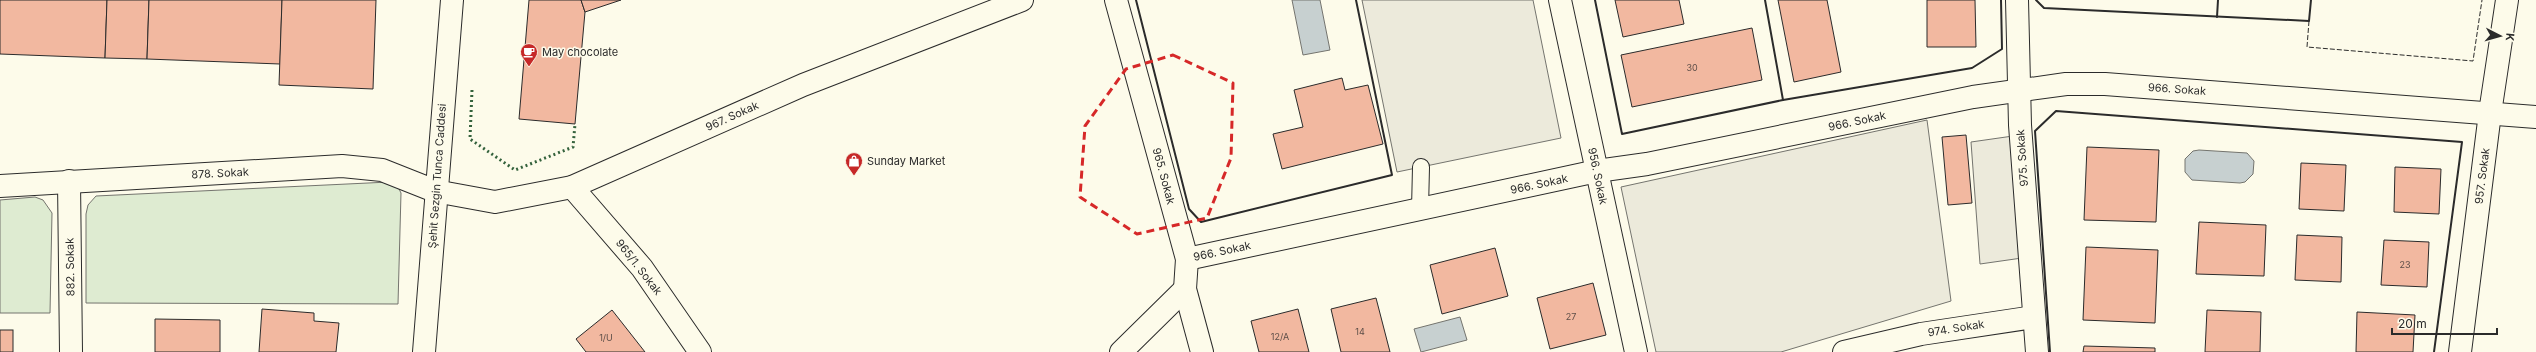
<svg xmlns="http://www.w3.org/2000/svg" width="2536" height="352" font-family="Inter,sans-serif">
  <rect width="100%" height="100%" fill="#fdfbea"/>
  <!-- green -->
  <g fill="#deebd1" stroke="#74746e">
    <polygon points="389,182 398,187 401,193 398,304 86,303 86,214 88,205 96,196"/>
    <polygon points="35,197 43,200 52,213 50,313 0,313 0,200"/>
  </g>
  <!-- parking -->
  <g fill="#eceadb" stroke="#74746e">
    <polygon points="1362,0 1533,0 1561,138 1397,172"/>
    <polygon points="1927,120 1951,301 1781,352 1656,352 1621,187"/>
    <polygon points="2020,135 2029,257 1980,264 1971,142"/>
  </g>
  <!-- water -->
  <g fill="#c7d0d0" stroke="#74746e">
    <polygon points="1292,0 1320,0 1330,50 1303,55"/>
    <polygon points="2199,150 2247,153 2254,161 2253,174 2245,182 2240,183 2192,180 2185,172 2185,159 2193,151"/>
    <polygon points="1460,317 1467,340 1421,352 1414,329"/>
  </g>
  <!-- building -->
  <g fill="#f2b8a0" stroke="#2b2b2b">
    <polygon points="0,0 107,0 105,58 0,54"/>
    <polygon points="107,0 149,0 147,59 105,58"/>
    <polygon points="149,0 282,0 280,64 147,59"/>
    <polygon points="282,0 376,0 373,89 279,85"/>
    <polygon points="529,0 581,0 585,12 575,124 519,119"/>
    <polygon points="581,0 621,0 585,12"/>
    <polygon points="1615,0 1679,0 1684,24 1623,37"/>
    <polygon points="1778,0 1827,0 1841,72 1794,82"/>
    <polygon points="1927,0 1975,0 1976,47 1927,47"/>
    <polygon points="1752,28 1762,80 1632,107 1621,55"/>
    <polygon points="1342,78 1345,90 1368,85 1383,144 1282,169 1273,134 1303,127 1294,90"/>
    <polygon points="1966,135 1972,203 1948,205 1942,137"/>
    <polygon points="2087,147 2159,150 2156,222 2084,220"/>
    <polygon points="2301,163 2346,165 2344,211 2299,209"/>
    <polygon points="2395,167 2441,169 2439,214 2394,212"/>
    <polygon points="2199,222 2266,225 2264,276 2196,274"/>
    <polygon points="2297,235 2342,237 2341,282 2295,280"/>
    <polygon points="2384,240 2429,242 2427,287 2381,285"/>
    <polygon points="2086,247 2158,250 2155,323 2083,320"/>
    <polygon points="1495,248 1508,296 1442,314 1430,265"/>
    <polygon points="1593,283 1606,335 1550,349 1537,298"/>
    <polygon points="1376,298 1390,352 1341,352 1331,309"/>
    <polygon points="262,309 314,313 314,321 339,323 336,352 259,352"/>
    <polygon points="1298,309 1309,352 1259,352 1251,321"/>
    <polygon points="612,310 645,352 586,352 576,339"/>
    <polygon points="2207,310 2261,312 2260,352 2205,352"/>
    <polygon points="2357,312 2415,315 2413,352 2356,352"/>
    <polygon points="155,319 220,320 220,352 155,352"/>
    <rect x="0" y="330" width="13" height="22"/>
    <polygon points="2084,346 2155,348 2155,352 2083,352"/>
  </g>
  <g fill="none" stroke-linecap="round" stroke-linejoin="round">
    <!-- lane casing -->
    <g stroke="#2b2b2b" stroke-width="18">
      <polyline id="lane" points="1420,209 1421,167"/>
    </g>
    <!-- street casing -->
    <g stroke="#2b2b2b" stroke-width="24">
      <g id="street">
        <polyline points="1116,0 1187,259 1185,289 1202,352"/>
        <polyline points="1560,0 1636,352"/>
        <polyline points="2017,0 2020,125 2037,352"/>
        <polyline points="69,181 71,352"/>
        <polyline points="0,186 342,166 382,170 435,191 495,202 572,187 803,85 1022,0"/>
        <polyline points="572,187 642,268 700,352"/>
        <polyline points="1187,259 1597,171 1647,164 1973,97 2066,84 2105,84 2536,117"/>
        <polyline points="1121,352 1185,289"/>
        <polyline points="1844,352 1921,334 2034,317"/>
        <polyline points="2460,352 2490,113 2507,0"/>
      </g>
    </g>
    <!-- secondary casing -->
    <g stroke="#2b2b2b" stroke-width="24">
      <polyline id="secondary" points="424,352 452,0"/>
    </g>
    <!-- lane -->
    <use href="#lane" stroke="#fdfbea" stroke-width="16"/>
    <!-- street -->
    <use href="#street" stroke="#fdfbea" stroke-width="22"/>
    <!-- secondary -->
    <use href="#secondary" stroke="#fdfbea" stroke-width="22"/>
    <!-- hedge -->
    <polyline stroke="#34623c" stroke-width="3" stroke-dasharray="2 3" stroke-linecap="butt" points="472,90 470,139 515,170 573,147 575,124"/>
    <!-- fence -->
    <polyline stroke="#2b2b2b" stroke-width="1" stroke-dasharray="5 2" stroke-linecap="butt" points="2309,21 2307,47 2473,61 2482,0"/>
    <!-- wall -->
    <g stroke="#2b2b2b" stroke-width="2">
      <polyline points="1136,0 1189,209 1201,222 1392,175 1356,0"/>
      <polyline points="1595,0 1622,134 1783,100 1972,68 2002,49 2001,0"/>
      <polyline points="1765,0 1783,100"/>
      <polyline points="2036,0 2044,8 2309,21 2311,0"/>
      <polyline points="2217,17 2218,0"/>
      <polyline points="2050,352 2035,131 2056,111 2462,142 2434,352"/>
    </g>
  </g>
  <!-- marked area -->
  <path fill="none" stroke="#d62828" stroke-width="3" stroke-dasharray="8 5" stroke-linejoin="round" d="M1173,55L1233,83L1231,158L1207,218L1137,234L1080,197L1085,126L1126,69Z"/>
  <!-- icons -->
  <defs>
    <g id="cafe-pin" transform="scale(0.9)"><path d="M0 17L-7.5 6A9.5 9.5 0 1 1 7.5 6Z" fill="#c62828" stroke="#fdfbea"/><path d="M-5.5-4.5H6V0H3Q3 3.5 0 3.5H-2.5Q-5.5 3.5-5.5 0ZM3-3.2v2h1.7v-2ZM-6 4.5H4V6H-6Z" fill="#fff"/></g>
    <g id="shop-pin" transform="scale(0.9)"><path d="M0 17L-7.5 6A9.5 9.5 0 1 1 7.5 6Z" fill="#c62828" stroke="#fdfbea"/><path d="M-5-2.5h2.3a2.7 3.5 0 0 1 5.4 0H5L5.5 6h-11ZM-1.5-2.5h3a1.5 2.3 0 0 0-3 0Z" fill="#fff"/></g>
  </defs>
  <g fill-rule="evenodd">
    <use href="#cafe-pin" x="529" y="52"/>
    <use href="#shop-pin" x="854" y="161"/>
  </g>
  <g text-anchor="middle" dominant-baseline="central" stroke-width="3" stroke-linejoin="round" paint-order="stroke">
    <!-- number labels -->
    <g font-size="9" fill="#5d4e48">
      <text x="1692" y="67">30</text>
      <text x="2405" y="264">23</text>
      <text x="1571" y="316">27</text>
      <text x="1360" y="331">14</text>
      <text x="1280" y="336">12/A</text>
      <text x="606" y="337">1/U</text>
    </g>
    <!-- poi labels -->
    <g font-size="11" fill="#2b2b2b" stroke="#fdfbea" text-anchor="start">
      <text x="542" y="52">May chocolate</text>
      <text x="867" y="161">Sunday Market</text>
    </g>
    <!-- street labels -->
    <g font-size="11" fill="#2b2b2b" stroke="#fdfbea">
      <text transform="translate(2177 89) rotate(4)">966. Sokak</text>
      <text transform="translate(732 116) rotate(-24)">967. Sokak</text>
      <text transform="translate(1857 121) rotate(-12)">966. Sokak</text>
      <text transform="translate(2022 158) rotate(-94)">975. Sokak</text>
      <text transform="translate(220 173) rotate(-3)">878. Sokak</text>
      <text transform="translate(437 176) rotate(-86)">Şehit Sezgin Tunca Caddesi</text>
      <text transform="translate(1164 176) rotate(75)">965. Sokak</text>
      <text transform="translate(1598 176) rotate(78)">956. Sokak</text>
      <text transform="translate(2482 176) rotate(-83)">957. Sokak</text>
      <text transform="translate(1539 184) rotate(-12)">966. Sokak</text>
      <text transform="translate(1222 251) rotate(-12)">966. Sokak</text>
      <text transform="translate(70 267) rotate(-91)">882. Sokak</text>
      <text transform="translate(639 267) rotate(52)">965/1. Sokak</text>
      <text transform="translate(1956 328) rotate(-9)">974. Sokak</text>
    </g>
  </g>
  <!-- north arrow -->
  <g transform="translate(2500 36) rotate(96)" stroke="#fdfbea" stroke-width="3" paint-order="stroke">
  <path d="M0-3L7 15L0 10L-7 15Z" fill="#2b2b2b"/>
  <text y="-6" font-size="11" font-weight="bold" text-anchor="middle" fill="#2b2b2b">K</text>
  </g>
  <!-- scale -->
  <path d="M2392 328v6h105v-6" fill="none" stroke="#2b2b2b" stroke-width="2"/>
  <text x="2398" y="328" font-size="12" fill="#2b2b2b" stroke="#fdfbea" stroke-width="3" paint-order="stroke">20 m</text>
</svg>
